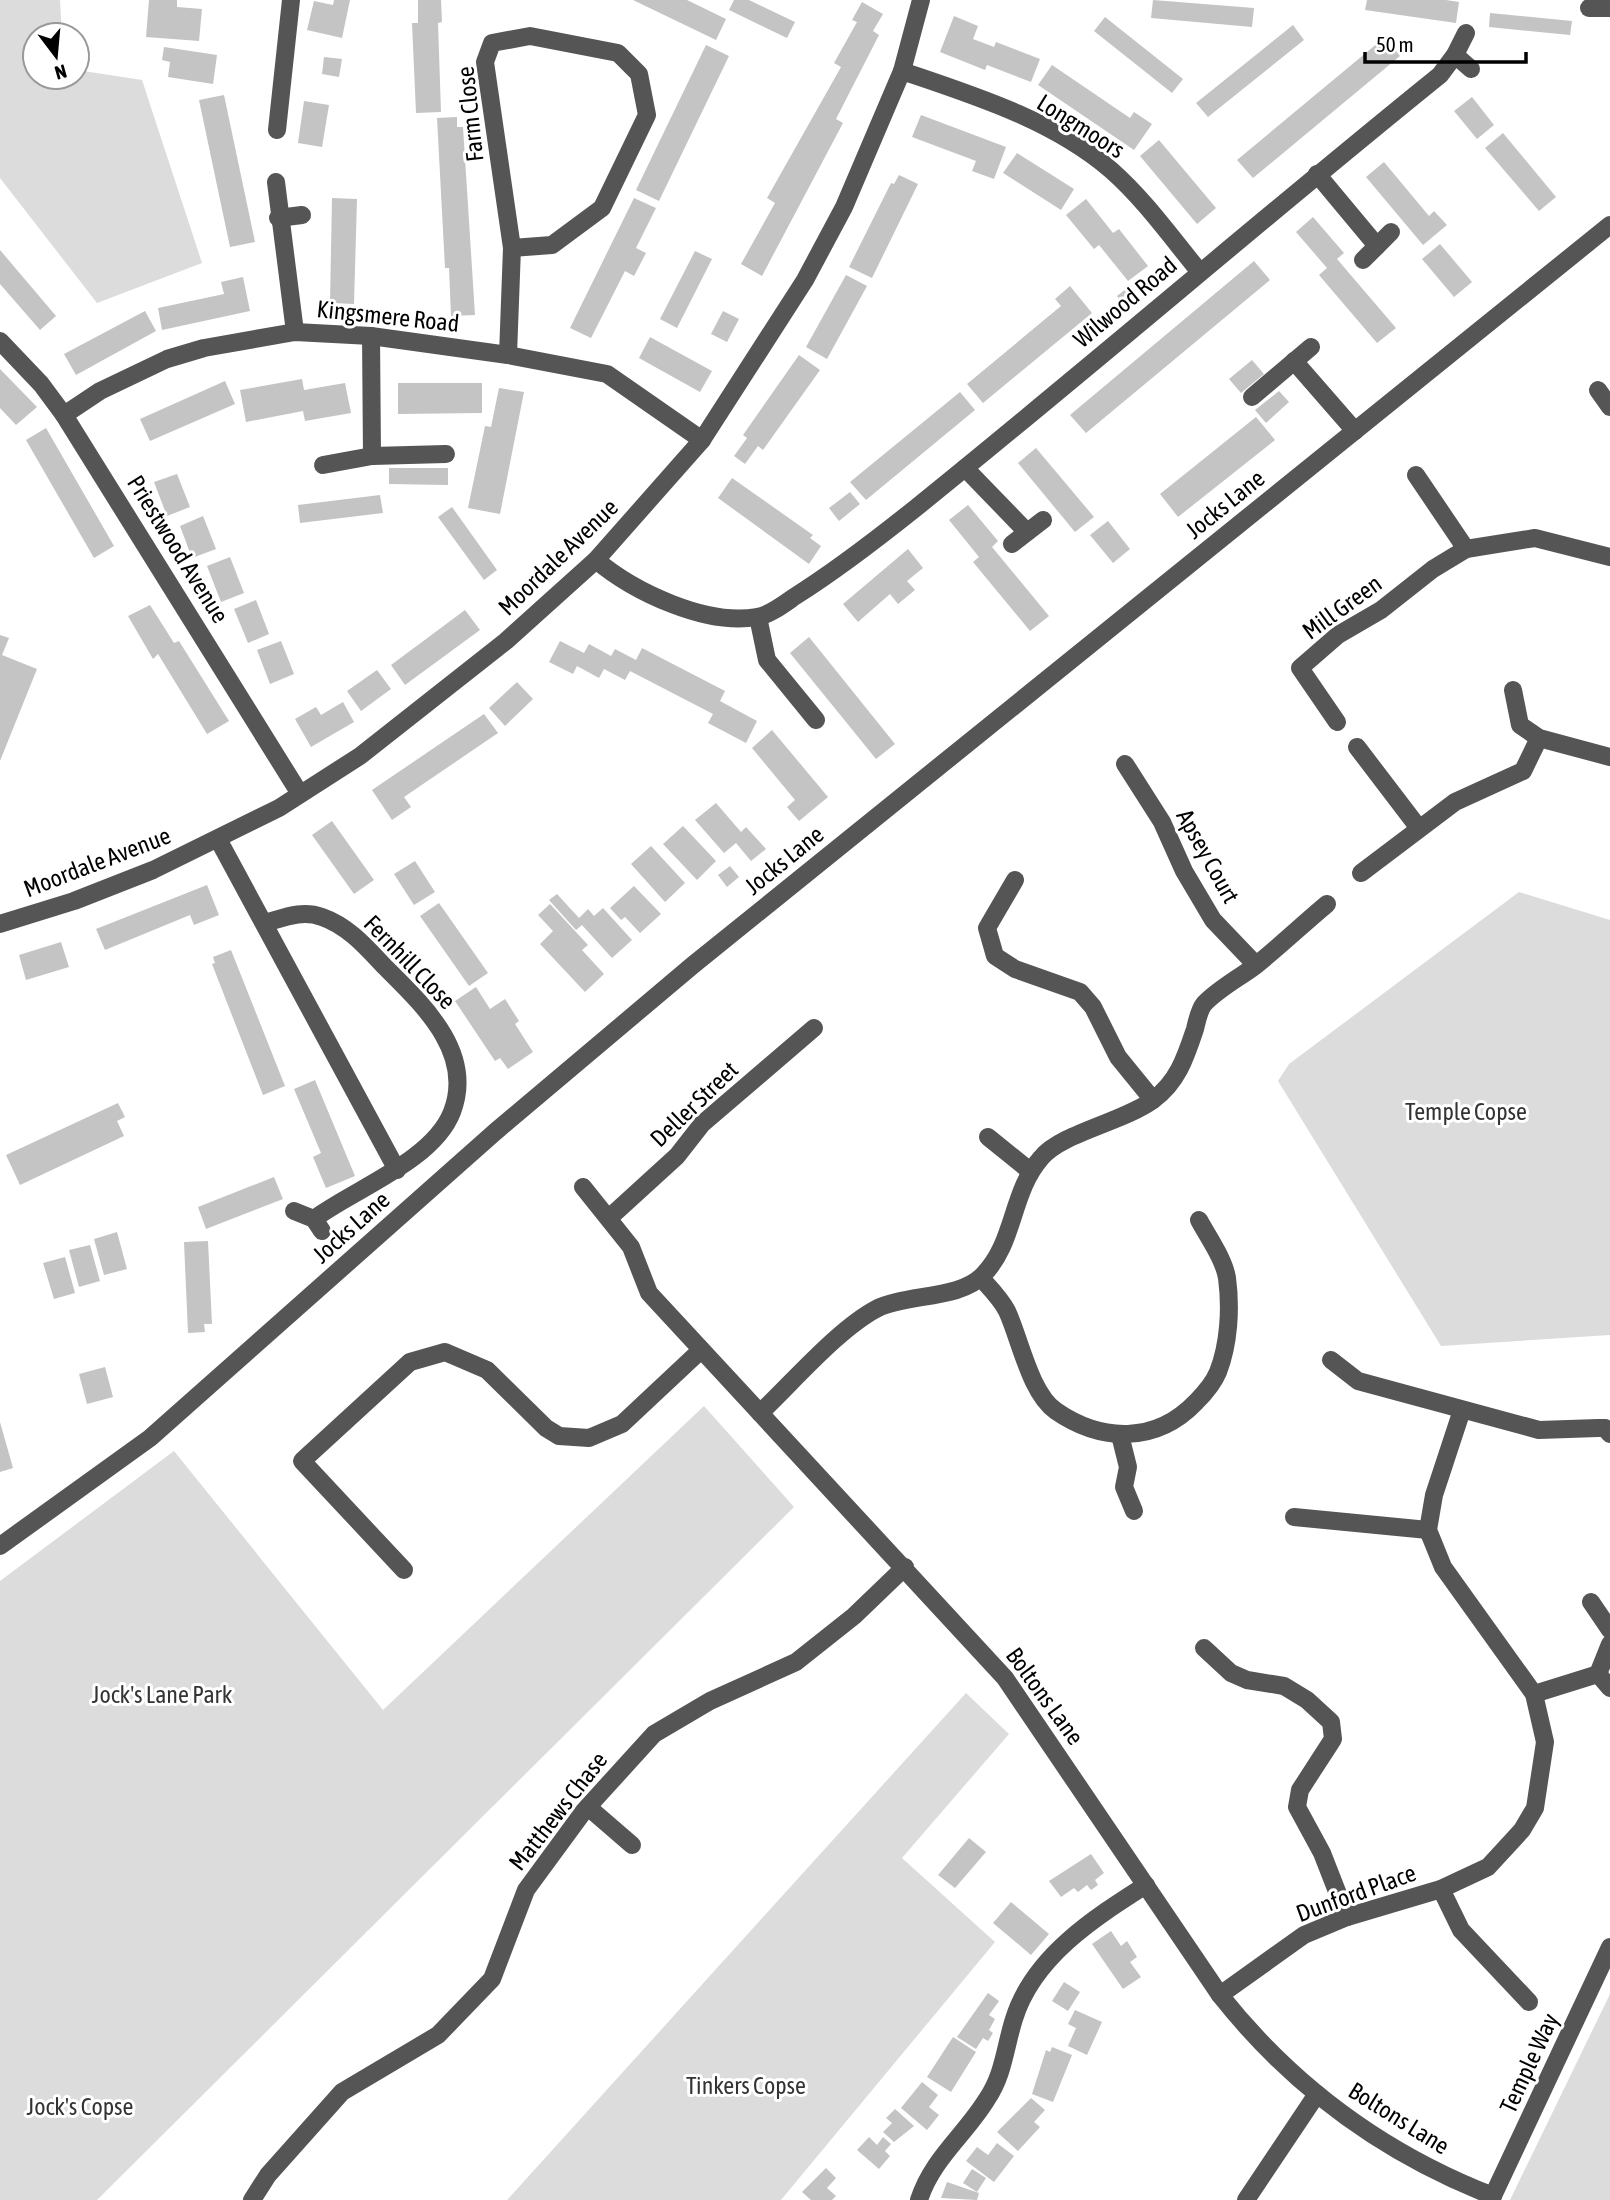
<svg xmlns="http://www.w3.org/2000/svg" width="1610" height="2200" font-family="'Asap Condensed',sans-serif">
  <rect width="100%" height="100%" fill="#fff"/>
  <!-- green -->
  <g fill="#dcdcdc">
    <polygon points="0,0 60,0 62,35 35,35 35,77 77,77 77,70 142,80 202,263 97,303 0,178"/>
    <polygon points="1519,892 1610,920 1610,1335 1441,1346 1278,1081 1289,1064"/>
    <polygon points="704,1406 794,1507 97,2200 0,2200 0,1581 174,1451 383,1710"/>
    <polygon points="966,1693 1009,1734 902,1858 995,1942 781,2200 507,2200"/>
    <polygon points="1610,1994 1610,2200 1510,2200"/>
  </g>
  <!-- building -->
  <g fill="#c4c4c4">
    <polygon points="149,0 177,0 177,7 202,9 199,41 146,37"/>
    <polygon points="334,0 350,0 342,38 307,30 314,1 333,5"/>
    <polygon points="418,0 441,0 442,22 438,23 441,112 416,113 412,23 418,23"/>
    <polygon points="633,0 687,0 726,19 716,40"/>
    <polygon points="734,0 749,0 795,22 787,38 729,10"/>
    <polygon points="1153,0 1254,8 1252,27 1151,18"/>
    <polygon points="1367,0 1446,0 1459,2 1456,23 1365,10"/>
    <polygon points="862,2 883,14 873,31 879,35 836,119 843,123 762,276 741,264 775,203 767,198 841,67 834,63 857,22 852,20"/>
    <polygon points="1490,13 1572,21 1570,35 1489,27"/>
    <polygon points="954,16 978,26 973,39 994,47 996,42 1040,59 1031,82 987,65 985,70 940,52"/>
    <polygon points="1105,17 1183,79 1172,93 1094,31"/>
    <polygon points="1293,25 1304,40 1208,117 1196,103"/>
    <polygon points="1385,37 1400,56 1253,178 1237,160"/>
    <polygon points="706,45 729,56 659,201 636,190"/>
    <polygon points="164,47 217,55 213,84 168,77 170,62 162,60"/>
    <polygon points="324,57 342,59 339,77 322,74"/>
    <polygon points="1052,65 1130,118 1134,112 1152,124 1134,150 1038,85"/>
    <polygon points="224,95 255,242 230,247 199,100"/>
    <polygon points="1472,97 1494,125 1477,139 1454,111"/>
    <polygon points="304,101 329,105 322,147 298,143"/>
    <polygon points="921,115 1006,147 994,179 972,171 976,161 912,137"/>
    <polygon points="457,117 457,127 463,127 475,315 451,316 449,268 445,268 437,118"/>
    <polygon points="1503,133 1556,197 1539,211 1485,148"/>
    <polygon points="1159,140 1216,208 1197,224 1140,156"/>
    <polygon points="1017,153 1074,189 1061,210 1003,173"/>
    <polygon points="1384,162 1429,216 1434,211 1447,225 1423,245 1366,177"/>
    <polygon points="899,175 918,184 872,278 849,267 891,183 894,184"/>
    <polygon points="332,198 357,199 354,304 330,303"/>
    <polygon points="634,198 656,208 636,248 646,253 634,276 625,271 591,338 570,328"/>
    <polygon points="1086,199 1113,233 1119,229 1148,266 1128,281 1099,245 1094,249 1066,215"/>
    <polygon points="1313,217 1344,253 1337,259 1396,328 1377,343 1319,275 1327,268 1296,232"/>
    <polygon points="1440,244 1472,282 1454,297 1422,259"/>
    <polygon points="0,250 56,316 40,330 0,284"/>
    <polygon points="695,251 712,259 677,328 660,319"/>
    <polygon points="1254,261 1270,280 1086,433 1070,415"/>
    <polygon points="846,275 867,286 827,359 806,347"/>
    <polygon points="243,277 250,311 162,330 158,308 224,294 221,282"/>
    <polygon points="1131,285 1137,294 1124,305 1117,296"/>
    <polygon points="1070,286 1092,313 983,403 967,384 1061,306 1055,299"/>
    <polygon points="145,311 156,331 76,375 64,354"/>
    <polygon points="723,311 739,319 727,342 711,334"/>
    <polygon points="650,337 712,371 700,392 639,358"/>
    <polygon points="799,355 820,370 763,450 758,446 745,464 734,456 747,438 743,435"/>
    <polygon points="1252,360 1264,374 1241,393 1229,379"/>
    <polygon points="0,369 37,407 16,425 0,408"/>
    <polygon points="302,379 304,390 345,383 351,413 305,421 303,411 246,422 240,390"/>
    <polygon points="225,381 235,404 150,441 140,419"/>
    <polygon points="398,383 482,383 482,413 398,414"/>
    <polygon points="499,388 524,392 500,514 468,508 485,426 491,427"/>
    <polygon points="1279,391 1289,402 1266,423 1255,410"/>
    <polygon points="960,392 975,410 866,500 850,482"/>
    <polygon points="1256,417 1275,440 1178,517 1160,494"/>
    <polygon points="46,428 114,546 94,558 26,440"/>
    <polygon points="1036,448 1094,517 1075,532 1018,463"/>
    <polygon points="389,468 448,468 448,485 389,484"/>
    <polygon points="177,474 190,507 167,516 154,482"/>
    <polygon points="732,478 813,535 810,538 821,546 809,564 718,498"/>
    <polygon points="850,492 860,504 839,521 829,508"/>
    <polygon points="380,495 383,513 300,523 298,505"/>
    <polygon points="968,505 998,541 992,547 1049,616 1030,631 973,562 979,557 949,520"/>
    <polygon points="452,507 497,570 484,580 438,517"/>
    <polygon points="203,516 216,549 192,558 180,526"/>
    <polygon points="1108,521 1130,549 1113,563 1090,535"/>
    <polygon points="908,549 923,568 907,581 915,590 898,604 890,594 858,622 843,604"/>
    <polygon points="230,557 244,593 221,602 207,566"/>
    <polygon points="256,600 269,634 248,643 234,609"/>
    <polygon points="150,605 174,643 179,641 229,721 207,734 158,654 153,659 128,616"/>
    <polygon points="465,610 480,630 405,685 391,665"/>
    <polygon points="0,635 9,638 2,655 37,669 0,761"/>
    <polygon points="809,637 895,744 876,759 790,653"/>
    <polygon points="281,641 294,674 270,684 257,650"/>
    <polygon points="560,641 584,653 589,644 611,656 615,649 636,660 642,648 725,691 720,701 757,721 746,743 708,723 713,714 630,671 625,680 604,669 599,678 577,666 573,674 549,662"/>
    <polygon points="377,670 391,689 361,711 347,691"/>
    <polygon points="517,682 533,699 505,726 489,708"/>
    <polygon points="343,702 354,722 311,747 295,719 316,707 321,715"/>
    <polygon points="484,714 498,733 404,797 411,807 392,820 372,790"/>
    <polygon points="772,730 828,797 799,821 787,807 795,800 752,748"/>
    <polygon points="716,803 741,832 746,827 766,849 751,861 736,843 724,853 695,820"/>
    <polygon points="332,821 374,880 354,894 312,835"/>
    <polygon points="683,826 716,861 697,880 663,844"/>
    <polygon points="651,846 685,883 665,902 631,864"/>
    <polygon points="415,861 435,892 414,905 394,874"/>
    <polygon points="730,866 739,877 727,887 718,875"/>
    <polygon points="207,885 219,915 194,925 190,915 105,950 96,929"/>
    <polygon points="634,886 661,914 640,933 625,917 621,920 610,908"/>
    <polygon points="557,894 579,918 588,909 594,916 603,908 632,940 612,958 582,925 576,930 549,900"/>
    <polygon points="439,903 488,973 469,986 420,916"/>
    <polygon points="550,904 588,945 582,950 604,974 585,992 540,944 553,931 538,915"/>
    <polygon points="61,942 69,967 26,980 19,955"/>
    <polygon points="231,950 285,1086 263,1095 212,964 215,963 213,957"/>
    <polygon points="476,987 490,1009 505,999 519,1021 515,1024 533,1052 508,1069 500,1058 495,1061 455,1001"/>
    <polygon points="315,1080 355,1176 326,1188 313,1157 321,1153 294,1089"/>
    <polygon points="118,1103 125,1117 117,1121 124,1136 20,1185 6,1155"/>
    <polygon points="274,1177 283,1199 206,1229 198,1207"/>
    <polygon points="117,1232 127,1269 104,1275 94,1239"/>
    <polygon points="208,1241 212,1324 204,1324 205,1332 188,1333 184,1242"/>
    <polygon points="90,1245 100,1281 79,1287 69,1250"/>
    <polygon points="65,1257 75,1293 54,1299 43,1263"/>
    <polygon points="105,1367 113,1397 87,1404 79,1374"/>
    <polygon points="0,1422 13,1468 0,1472"/>
    <polygon points="969,1838 986,1852 955,1888 938,1875"/>
    <polygon points="1091,1854 1104,1873 1095,1880 1098,1885 1091,1890 1087,1885 1078,1892 1074,1888 1061,1897 1049,1881"/>
    <polygon points="1011,1902 1049,1934 1031,1955 993,1923"/>
    <polygon points="1111,1931 1121,1946 1127,1941 1137,1957 1130,1962 1141,1977 1123,1989 1092,1944"/>
    <polygon points="1064,1982 1080,1992 1068,2011 1052,2001"/>
    <polygon points="988,1993 999,2001 989,2015 995,2019 989,2030 993,2033 988,2041 983,2038 976,2049 957,2037"/>
    <polygon points="1075,2010 1102,2022 1087,2055 1068,2046 1076,2028 1068,2024"/>
    <polygon points="953,2037 976,2052 951,2092 927,2077"/>
    <polygon points="1052,2047 1072,2055 1053,2102 1032,2094 1046,2050 1050,2052"/>
    <polygon points="922,2082 938,2095 929,2107 939,2115 927,2130 901,2108"/>
    <polygon points="1031,2098 1045,2110 1034,2122 1040,2127 1018,2151 997,2132"/>
    <polygon points="895,2109 914,2126 894,2142 883,2132 892,2123 886,2118"/>
    <polygon points="869,2137 877,2145 883,2137 891,2144 885,2151 890,2156 879,2169 857,2150"/>
    <polygon points="997,2143 1014,2156 994,2182 966,2161 977,2147 988,2155"/>
    <polygon points="826,2168 836,2178 827,2188 836,2196 832,2200 811,2200 802,2192"/>
    <polygon points="972,2169 986,2178 977,2192 963,2183"/>
    <polygon points="947,2182 979,2193 977,2200 941,2198"/>
  </g>
  <g fill="none" stroke-linecap="round" stroke-linejoin="round">
    <!-- minor -->
    <g stroke="#555" stroke-width="18">
      <polyline points="1589,8 1610,8"/>
      <polyline points="1455,55 1471,69"/>
      <path d="M902,71C973,95 1053,120 1111,170C1144,199 1171,237 1199,271"/>
      <polyline points="277,130 291,0"/>
      <polyline points="1317,174 1377,246"/>
      <polyline points="276,182 295,332"/>
      <polyline points="278,218 302,215"/>
      <polyline points="1363,260 1391,232"/>
      <polyline points="371,336 372,456"/>
      <polyline points="0,341 41,384 64,415 300,794"/>
      <polyline points="508,355 512,248 485,62 492,43 530,36 618,53 639,74 647,115 602,208 552,245 512,248"/>
      <polyline points="1294,361 1355,431"/>
      <polyline points="1598,390 1610,407"/>
      <polyline points="1252,397 1311,347"/>
      <polyline points="64,415 100,391 167,359 204,348 295,332 371,336 508,355 607,374 702,440"/>
      <polyline points="323,465 372,456 446,454"/>
      <polyline points="965,468 1027,532"/>
      <polyline points="1416,475 1466,549"/>
      <polyline points="1012,544 1043,520"/>
      <path d="M596,560C634,592 706,626 757,617C768,616 784,604 794,597C837,570 877,539 917,507C1093,365 1264,217 1440,75L1455,55L1466,33"/>
      <polyline points="758,617 767,660 816,720"/>
      <polyline points="1513,690 1520,725 1539,738 1610,757"/>
      <polyline points="1337,722 1300,668 1338,635 1381,610 1433,569 1466,549 1535,538 1610,557"/>
      <polyline points="1357,747 1418,827"/>
      <polyline points="1125,764 1162,822 1184,871 1213,920 1256,965"/>
      <polyline points="218,839 397,1170"/>
      <polyline points="1361,873 1455,802 1523,771 1539,738"/>
      <polyline points="1015,880 987,928 995,956 1015,969 1080,992 1093,1007 1118,1057 1153,1100"/>
      <path d="M265,923C286,917 302,910 322,917C348,926 366,947 384,966C422,1004 475,1052 452,1112C433,1161 354,1189 314,1219"/>
      <polyline points="0,924 74,901 153,870 279,808 360,756 506,641 596,560 702,440 805,280 844,207 902,71 921,0"/>
      <polyline points="988,1137 1030,1171"/>
      <path d="M583,1187L631,1247L649,1293L1005,1678L1220,1995C1292,2086 1385,2154 1493,2196"/>
      <polyline points="294,1211 314,1219 322,1231"/>
      <polyline points="609,1218 677,1156 702,1124 814,1028"/>
      <path d="M981,1278C990,1288 1001,1299 1007,1311C1020,1339 1030,1393 1056,1411C1101,1442 1156,1444 1196,1402C1204,1394 1213,1384 1218,1372C1229,1344 1231,1308 1227,1278C1224,1259 1208,1237 1199,1220"/>
      <polyline points="1331,1360 1358,1381 1539,1430 1598,1428 1605,1428 1610,1434"/>
      <path d="M760,1413C793,1382 839,1328 878,1308C908,1294 961,1299 983,1275C1015,1243 1011,1192 1041,1158C1061,1133 1123,1122 1153,1100C1178,1082 1186,1056 1195,1029C1197,1021 1199,1010 1204,1004C1218,989 1239,978 1255,966C1280,946 1303,924 1327,904"/>
      <polyline points="1120,1435 1128,1467 1124,1487 1134,1511"/>
      <polyline points="1294,1517 1428,1530"/>
      <polyline points="0,1546 150,1438 495,1132 693,965 1610,225"/>
      <polyline points="404,1570 302,1461 410,1362 445,1352 487,1370 546,1428 559,1436 589,1438 622,1424 701,1350"/>
      <polyline points="1591,1602 1610,1630"/>
      <polyline points="1204,1648 1231,1673 1247,1680 1284,1686 1307,1700 1331,1722 1333,1739 1300,1790 1297,1807 1322,1853 1347,1917"/>
      <polyline points="1598,1674 1610,1644"/>
      <polyline points="1534,1694 1598,1674 1610,1688"/>
      <polyline points="588,1807 632,1845"/>
      <polyline points="1441,1889 1461,1930 1529,2002"/>
      <polyline points="1220,1995 1304,1935 1347,1917 1441,1889 1488,1867 1522,1830 1535,1808 1545,1742 1534,1694 1443,1567 1428,1530 1434,1495 1462,1410"/>
      <polyline points="252,2200 268,2175 342,2092 438,2035 492,1979 526,1890 584,1811 654,1734 710,1701 796,1662 854,1616 905,1567"/>
      <path d="M919,2200C932,2159 965,2135 987,2099C1004,2074 1005,2047 1014,2019C1033,1957 1094,1918 1146,1885"/>
      <polyline points="1246,2200 1317,2094"/>
      <polyline points="1491,2200 1610,1947"/>
    </g>
  </g>
  <g text-anchor="middle" dominant-baseline="central" stroke-width="6" stroke-linejoin="round" paint-order="stroke">
    <!-- street labels -->
    <g font-size="24" fill="#000" stroke="#fff">
      <text transform="translate(470 114) rotate(-96)">Farm Close</text>
      <text transform="translate(1081 126) rotate(32)">Longmoors</text>
      <text transform="translate(1125 302) rotate(-40)">Wilwood Road</text>
      <text transform="translate(388 316) rotate(6)">Kingsmere Road</text>
      <text transform="translate(1225 504) rotate(-39)">Jocks Lane</text>
      <text transform="translate(178 549) rotate(58)">Priestwood Avenue</text>
      <text transform="translate(558 557) rotate(-44)">Moordale Avenue</text>
      <text transform="translate(1342 607) rotate(-36)">Mill Green</text>
      <text transform="translate(1208 856) rotate(61)">Apsey Court</text>
      <text transform="translate(784 860) rotate(-39)">Jocks Lane</text>
      <text transform="translate(97 862) rotate(-21)">Moordale Avenue</text>
      <text transform="translate(410 962) rotate(46)">Fernhill Close</text>
      <text transform="translate(694 1104) rotate(-44)">Deller Street</text>
      <text transform="translate(351 1227) rotate(-42)">Jocks Lane</text>
      <text transform="translate(1045 1696) rotate(54)">Boltons Lane</text>
      <text transform="translate(558 1811) rotate(-52)">Matthews Chase</text>
      <text transform="translate(1356 1893) rotate(-20)">Dunford Place</text>
      <text transform="translate(1529 2063) rotate(-65)">Temple Way</text>
      <text transform="translate(1399 2118) rotate(32)">Boltons Lane</text>
    </g>
    <!-- park labels -->
    <g font-size="24" fill="#333" stroke="#fff">
      <text x="1466" y="1111">Temple Copse</text>
      <text x="162" y="1694">Jock's Lane Park</text>
      <text x="746" y="2085">Tinkers Copse</text>
      <text x="80" y="2106">Jock's Copse</text>
    </g>
  </g>
  <!-- north arrow -->
  <g transform="translate(56 56) rotate(164)"><circle r="33" fill="#ffffff" stroke="#999999" stroke-width="2"/>
  <path d="M0-5L12 26L0 18L-12 26Z" fill="#000000"/>
  <text y="-10" font-size="19" font-weight="bold" text-anchor="middle" fill="#000000">N</text>
  </g>
  <!-- scale -->
  <path d="M1365 52v10h161v-10" fill="none" stroke="#000000" stroke-width="3.5"/>
  <text x="1376" y="52" font-size="21" fill="#000000" stroke="#ffffff" stroke-width="5" paint-order="stroke">50 m</text>
</svg>
